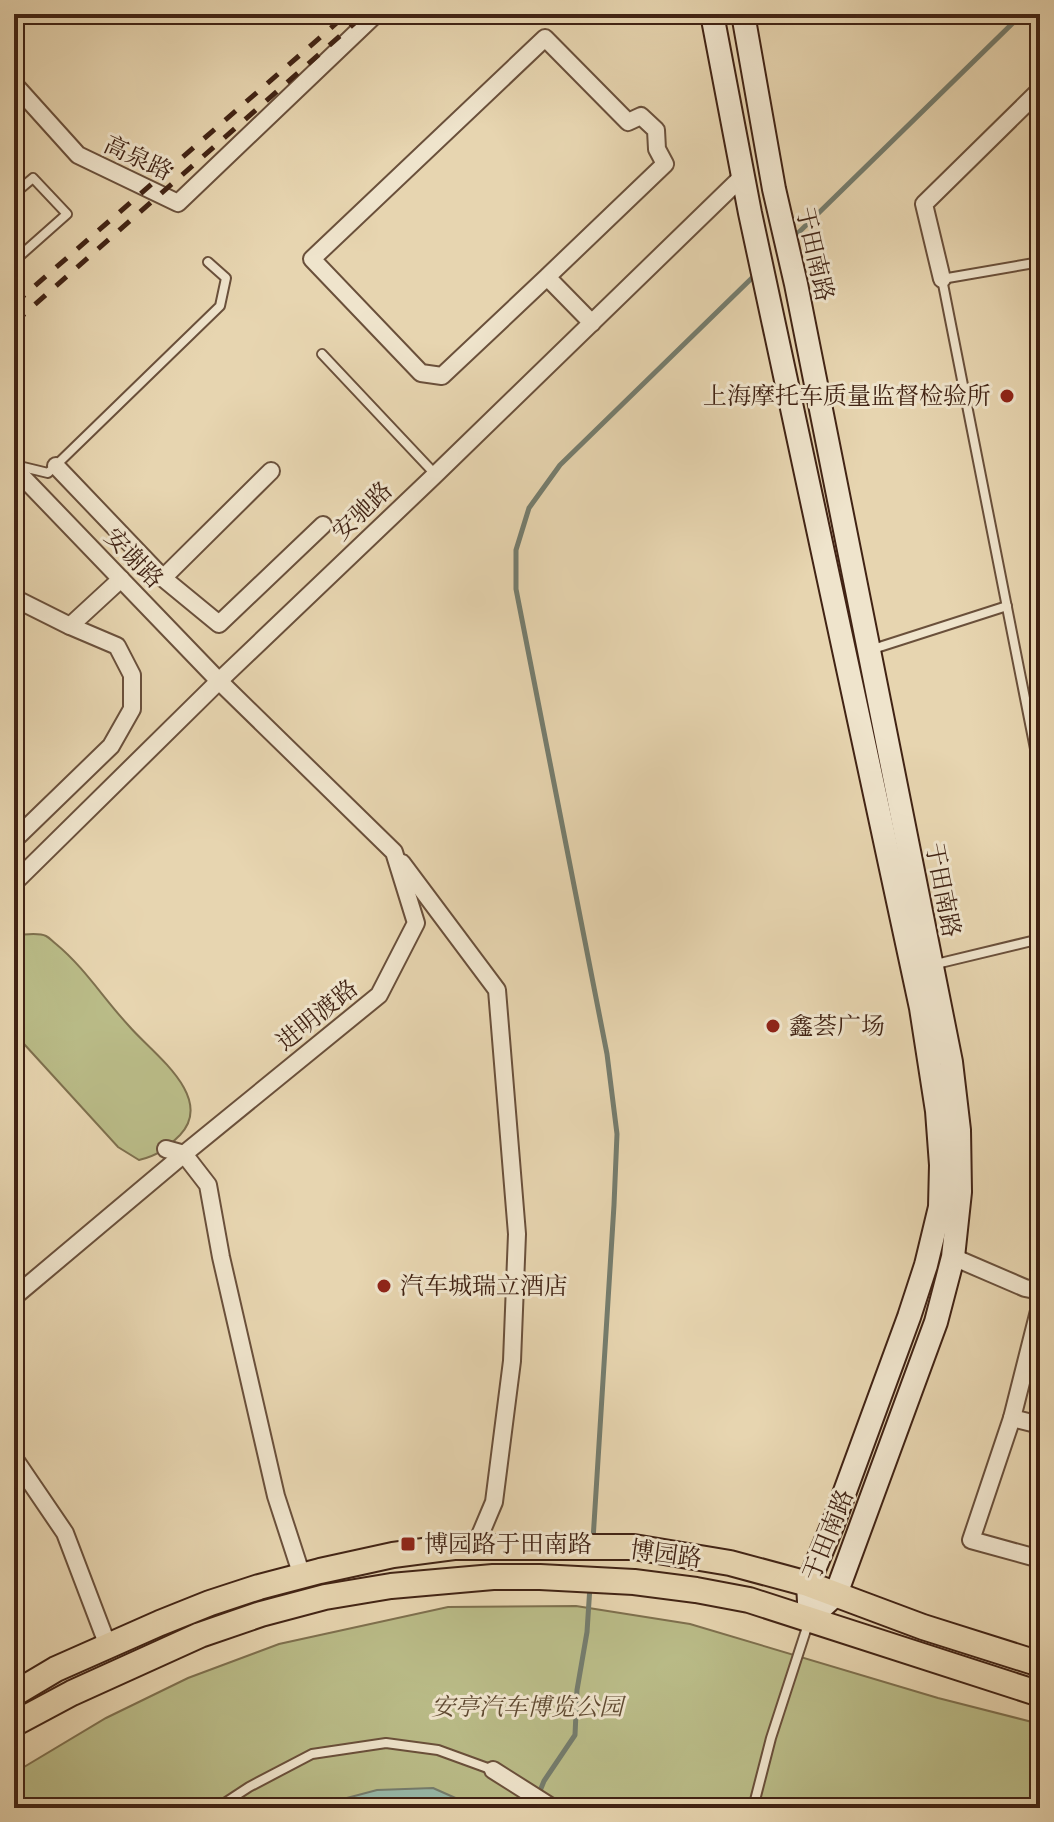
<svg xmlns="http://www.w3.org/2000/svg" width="1054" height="1822" font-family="'IM FELL Great Primer','Noto Serif SC',serif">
  <rect width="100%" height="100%" fill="#e7d5b0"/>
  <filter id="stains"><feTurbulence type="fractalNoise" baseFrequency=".0025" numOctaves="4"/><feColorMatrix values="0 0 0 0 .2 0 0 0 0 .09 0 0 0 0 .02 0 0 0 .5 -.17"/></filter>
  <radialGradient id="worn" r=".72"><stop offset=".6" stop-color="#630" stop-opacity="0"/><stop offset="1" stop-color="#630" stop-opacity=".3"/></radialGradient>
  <!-- green -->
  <g fill="#babc88" stroke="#7e704e" stroke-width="2">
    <path d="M16,935C24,935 38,932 46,936C50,938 52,941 56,944C84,967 104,999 129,1026C151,1052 216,1097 180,1135C167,1148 157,1156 139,1160L118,1147L14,1033V936Z"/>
    <polygon points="576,1606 690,1624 938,1698 1040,1724 1040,1808 14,1808 14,1773 106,1718 188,1678 279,1644 448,1607"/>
  </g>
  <!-- water -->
  <polygon fill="#97b9aa" stroke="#757d6e" stroke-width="2" points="433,1788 478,1808 309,1808 377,1790"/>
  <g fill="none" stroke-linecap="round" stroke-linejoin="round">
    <!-- stream -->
    <g stroke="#757d6e" stroke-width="5">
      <polyline points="794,237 1022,14"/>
      <polyline points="593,1540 614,1205 617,1134 607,1054 516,589 516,550 529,508 560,465 755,275"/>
      <polyline points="533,1808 544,1781 575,1735 577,1690 587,1632 590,1586"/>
    </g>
    <!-- lane casing -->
    <g stroke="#6a503b" stroke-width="12">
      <g id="lane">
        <polyline points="14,194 33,178 67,214 14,261"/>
        <polyline points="1040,262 942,279 1040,774"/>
        <polyline points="322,354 435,474"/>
        <polyline points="15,465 48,473 220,306 226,278 208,262"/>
        <polyline points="870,650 1007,606"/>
        <polyline points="932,965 1040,939"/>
        <polyline points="217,1808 249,1787 312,1754 386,1743 438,1750 493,1770"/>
        <polyline points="753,1808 771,1738 809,1621"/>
      </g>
    </g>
    <!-- street casing -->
    <g stroke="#6a503b" stroke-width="20">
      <g id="street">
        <polyline points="14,84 78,155 178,203 376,14"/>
        <polyline points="547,277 665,164 657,149 656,130 641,116 628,122 545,38 312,259 421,373 442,376 547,277 592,323"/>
        <polyline points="942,279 924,204 1040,90"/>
        <polyline points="56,466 163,578 271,471"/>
        <polyline points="14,468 219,681 394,852 416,923 379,995 184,1154 14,1297"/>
        <polyline points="163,578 219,624 323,525"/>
        <polyline points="14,598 70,626 117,646 132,675 132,709 111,746 14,840"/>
        <polyline points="70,626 121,579"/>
        <polyline points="402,863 497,990 517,1234 512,1361 494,1502 475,1547"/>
        <polyline points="14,883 219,681 435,475 744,175"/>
        <polyline points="166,1149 184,1154 208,1185 221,1257 276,1496 302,1576"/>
        <polyline points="953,1257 1025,1288 1040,1291"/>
        <polyline points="1040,1307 1012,1418 1040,1425"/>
        <polyline points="1012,1418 971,1540 1040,1559"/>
        <polyline points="14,1458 65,1533 108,1646"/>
        <polyline points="493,1770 553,1808"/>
      </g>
    </g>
    <!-- secondary casing -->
    <g stroke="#412314" stroke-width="26">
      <g id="secondary">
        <polyline points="712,14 750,213 921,1008 937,1111 941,1165 940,1207 926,1265 909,1317 833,1524 808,1584 809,1602"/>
        <polyline points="743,14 774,189 796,284 951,1062 959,1130 960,1192 953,1257 936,1322 836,1594 809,1619"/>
      </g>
    </g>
    <!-- primary casing -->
    <g stroke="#412314" stroke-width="28">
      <g id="primary">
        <polyline points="14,1694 56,1669 160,1623 210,1603 259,1587 320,1571 393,1555 454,1547 634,1547 730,1563 808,1584 923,1627 1040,1664"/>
        <polyline points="14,1724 72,1693 200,1635 261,1614 325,1597 391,1586 493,1577 540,1577 634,1582 696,1590 749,1600 1040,1694"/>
      </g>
    </g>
    <!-- lane -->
    <use href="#lane" stroke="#efe4cc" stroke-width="8"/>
    <!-- street -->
    <use href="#street" stroke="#efe4cc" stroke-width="16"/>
    <!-- secondary -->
    <use href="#secondary" stroke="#efe4cc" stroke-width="22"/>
    <!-- primary -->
    <use href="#primary" stroke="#e7d5b0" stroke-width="24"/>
    <!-- rail -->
    <g stroke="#412314" stroke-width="5" stroke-dasharray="14 14" stroke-linecap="butt">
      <polyline points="14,304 347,14"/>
      <polyline points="14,323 365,14"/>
    </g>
  </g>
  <!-- markers -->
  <g fill="#8f2418" stroke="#efe4cc" stroke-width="3">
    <circle cx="1007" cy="396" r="8"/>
    <circle cx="773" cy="1026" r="8"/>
    <circle cx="384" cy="1286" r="8"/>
    <rect x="400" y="1536" width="16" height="16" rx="4"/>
  </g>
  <g text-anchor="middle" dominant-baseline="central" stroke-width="6" stroke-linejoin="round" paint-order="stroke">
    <!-- street labels -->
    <g font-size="24" fill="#412314" stroke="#efe4cc">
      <text transform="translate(138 158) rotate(25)">高泉路</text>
      <text transform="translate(815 254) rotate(77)">于田南路</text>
      <text transform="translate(362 511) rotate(-44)">安驰路</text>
      <text transform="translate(134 558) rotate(46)">安谢路</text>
      <text transform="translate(943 890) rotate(79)">于田南路</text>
      <text transform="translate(317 1015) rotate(-39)">进明渡路</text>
      <text transform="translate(828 1535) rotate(-68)">于田南路</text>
      <text transform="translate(666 1554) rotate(8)">博园路</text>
    </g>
    <!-- poi labels -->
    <g font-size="24" fill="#412314" stroke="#efe4cc" text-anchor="start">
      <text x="991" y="396" text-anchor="end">上海摩托车质量监督检验所</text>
      <text x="789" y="1026">鑫荟广场</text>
      <text x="400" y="1286">汽车城瑞立酒店</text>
      <text x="424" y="1544">博园路于田南路</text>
    </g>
    <!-- park labels -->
    <g font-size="24" font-style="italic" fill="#5f4931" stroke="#efe4cc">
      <text x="527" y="1707">安亭汽车博览公园</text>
    </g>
  </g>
  <!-- margin -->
  <rect width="1054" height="1822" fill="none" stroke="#e7d5b0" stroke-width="48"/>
  <rect x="16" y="16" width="1022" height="1790" fill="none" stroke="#412314" stroke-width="4"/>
  <rect x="24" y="24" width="1006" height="1774" fill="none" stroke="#412314" stroke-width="2"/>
  <rect width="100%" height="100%" filter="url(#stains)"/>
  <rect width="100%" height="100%" fill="url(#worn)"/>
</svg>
